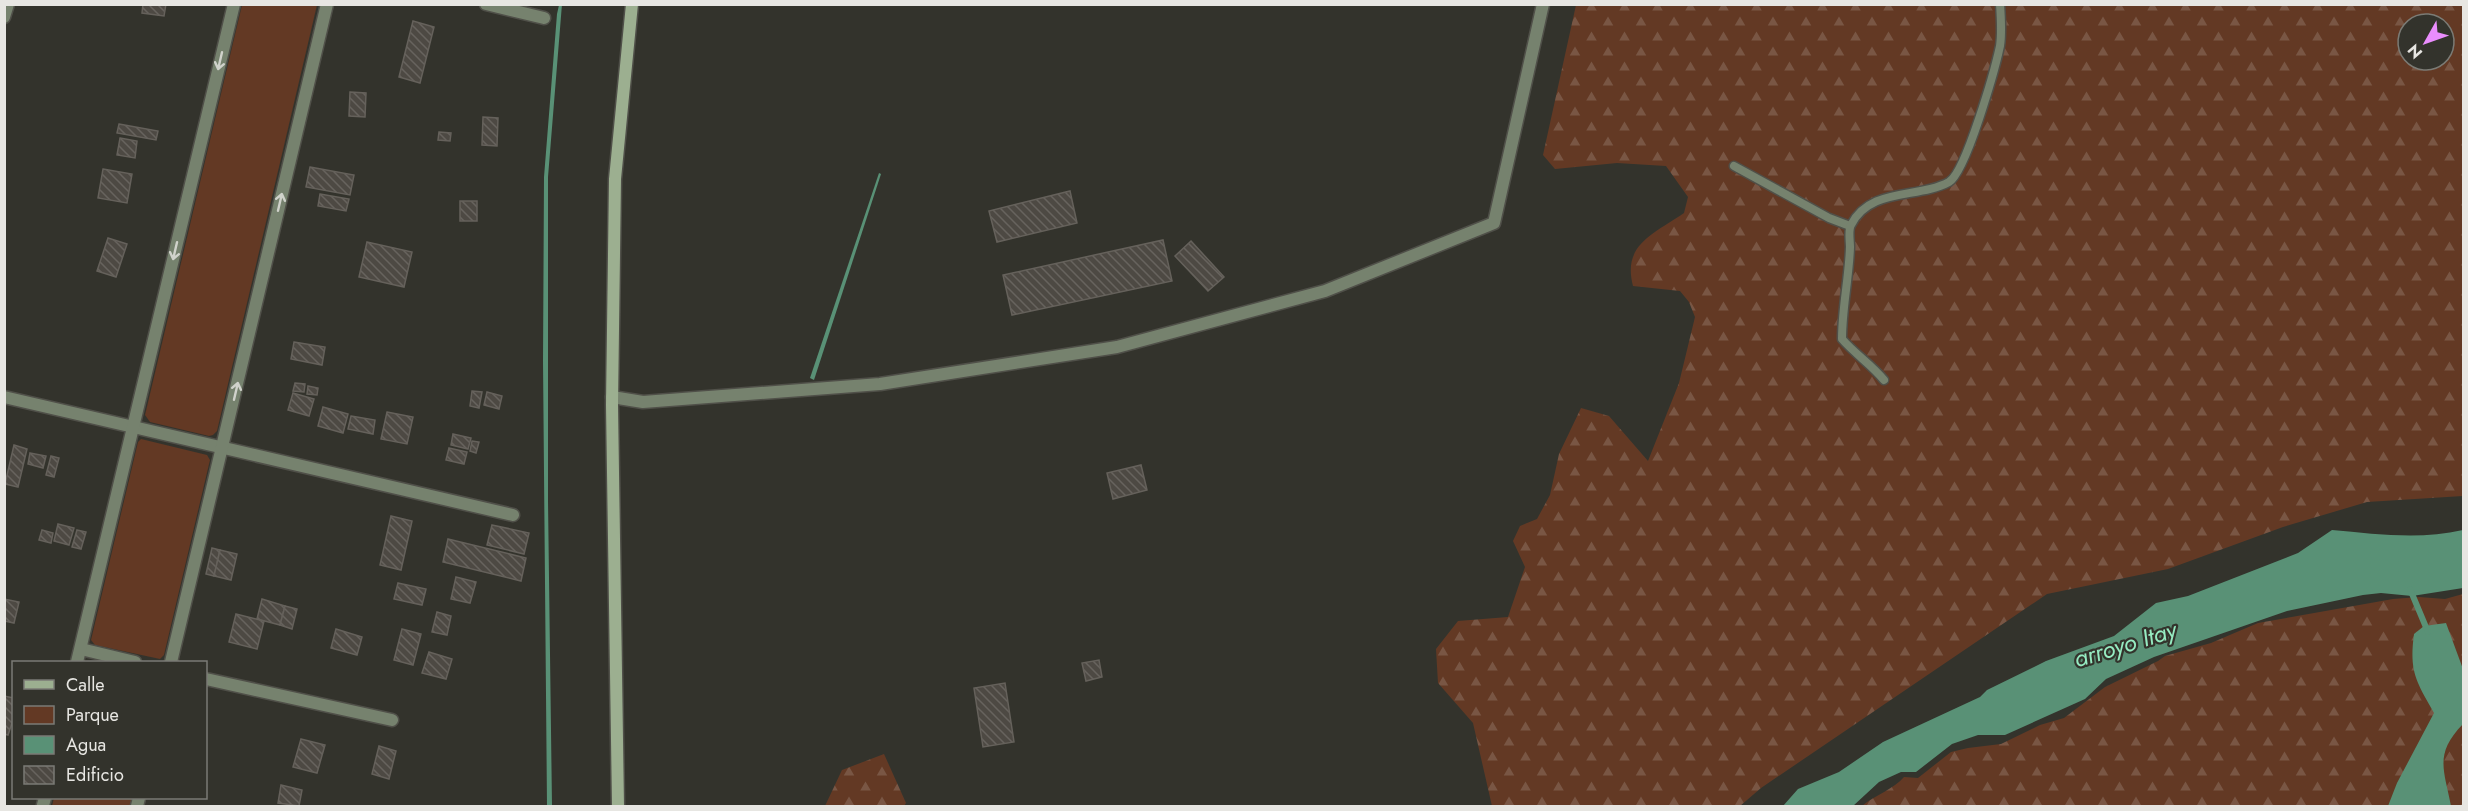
<svg xmlns="http://www.w3.org/2000/svg" width="2468" height="811" font-family="Jost,sans-serif">
  <defs>
    <pattern id="forest-firs" width="22" height="20" patternUnits="userSpaceOnUse" patternTransform="scale(1.5)"><rect width="22" height="20" fill="#633924"/><path d="M5 1l3.5 6h-7zM16 11l3.5 6h-7z" fill="#795644"/></pattern>
    <pattern id="building-back-hatch" width="6" height="6" patternUnits="userSpaceOnUse" patternTransform="scale(1.5)"><rect width="6" height="6" fill="#4d4943"/><path d="M-1 5l2 2M0 0l6 6M5-1l2 2" fill="none" stroke="#67635e"/></pattern>
  </defs>
  <rect width="100%" height="100%" fill="#33332c"/>
  <!-- green -->
  <g fill="#633924">
    <polygon points="242,5 317,5 217,431 213,435 209,436 150,422 145,415"/>
    <polygon points="141,439 207,455 210,460 164,655 160,659 95,645 91,640 138,442"/>
    <polygon points="54,798 132,798 130,806 52,806"/>
  </g>
  <!-- forest -->
  <g fill="url(#forest-firs)" fill-rule="evenodd">
    <path d="M1576,5H2463V496L2367,502L2283,527L2168,569L2047,594L1761,788L1740,806H1492L1473,723L1438,683L1436,649L1458,621L1508,617L1525,567L1513,541L1520,526L1537,519L1550,495L1559,454L1581,408L1609,416L1648,461L1679,383L1695,317L1689,302L1680,291L1633,286C1622,244 1654,234 1684,213L1688,197L1666,166L1617,163L1555,169L1543,155ZM2408,24H2444V60H2408Z"/>
    <path d="M2463,594V806H1862C1875,795 1894,789 1904,777L1918,778L1951,752L1968,748L2001,744L2040,725L2064,718L2105,687L2158,661L2165,656L2211,643L2258,623L2393,599L2419,597L2445,599Z"/>
    <polygon points="884,754 906,803 904,806 825,806 842,770"/>
  </g>
  <!-- water -->
  <g fill="#599176">
    <polygon points="562,4 548,177 548,501 552,806 547,806 543,361 544,177 557,14 559,5"/>
    <polygon points="879,173 881,174 814,380 810,378"/>
    <path d="M2332,530C2376,534 2420,540 2463,530V588L2412,596L2381,593L2363,595L2287,611L2154,657L2106,679L2085,699L2005,735H1978L1952,744L1916,772H1901L1879,782L1853,806H1783L1798,789L1839,772L1883,742L1980,697L1987,690L2046,661L2114,636L2156,603L2188,596L2298,553Z"/>
    <path d="M2446,623L2463,669V724C2434,754 2444,769 2451,806H2388L2397,783L2434,713C2416,681 2409,672 2414,634L2424,626Z"/>
  </g>
  <g fill="none" stroke-linecap="round" stroke-linejoin="round">
    <!-- stream -->
    <polyline stroke="#599176" stroke-width="6" points="2410,589 2428,632"/>
  </g>
  <!-- building -->
  <g fill="url(#building-back-hatch)" stroke="#65615b" stroke-width="1.5">
    <polygon points="143,4 166,4 164,16 142,13"/>
    <polygon points="413,21 434,27 420,83 399,77"/>
    <polygon points="350,92 366,93 365,117 349,116"/>
    <polygon points="483,117 498,118 497,146 482,145"/>
    <polygon points="119,124 158,131 156,140 117,133"/>
    <polygon points="439,132 451,133 450,141 438,140"/>
    <polygon points="120,138 137,141 135,158 117,155"/>
    <polygon points="310,167 354,175 350,195 306,187"/>
    <polygon points="103,169 132,174 127,203 98,198"/>
    <polygon points="1070,191 1077,223 997,242 989,211"/>
    <polygon points="320,194 349,199 346,211 318,206"/>
    <rect x="460" y="201" width="17" height="20"/>
    <polygon points="108,238 127,244 116,277 97,271"/>
    <polygon points="1163,240 1172,281 1012,315 1003,275"/>
    <polygon points="1191,241 1224,277 1208,291 1175,256"/>
    <polygon points="367,242 412,252 404,287 359,277"/>
    <polygon points="294,342 325,347 322,365 291,359"/>
    <polygon points="295,383 305,384 304,392 293,391"/>
    <polygon points="308,386 318,388 317,395 307,394"/>
    <polygon points="472,391 482,392 479,408 470,406"/>
    <polygon points="487,392 502,396 499,409 484,405"/>
    <polygon points="293,393 314,399 309,416 288,410"/>
    <polygon points="323,407 348,414 343,433 318,426"/>
    <polygon points="387,412 413,417 407,444 381,439"/>
    <polygon points="351,416 375,420 373,434 348,429"/>
    <polygon points="453,434 471,438 468,449 451,445"/>
    <polygon points="472,441 479,442 476,453 470,451"/>
    <polygon points="14,445 27,449 18,487 5,484"/>
    <polygon points="449,448 467,452 464,464 446,460"/>
    <polygon points="30,453 46,456 43,468 28,464"/>
    <polygon points="51,456 59,458 54,477 46,475"/>
    <polygon points="1141,465 1147,490 1113,499 1107,473"/>
    <polygon points="391,516 412,521 401,570 380,565"/>
    <polygon points="58,524 74,528 69,545 54,541"/>
    <polygon points="492,525 529,533 524,554 487,545"/>
    <polygon points="42,530 53,533 51,543 39,540"/>
    <polygon points="77,530 86,532 81,549 72,547"/>
    <polygon points="448,539 526,558 521,581 443,562"/>
    <polygon points="212,548 220,550 214,576 206,574"/>
    <polygon points="220,550 237,554 231,580 214,576"/>
    <polygon points="456,577 476,582 470,603 451,599"/>
    <polygon points="398,583 426,589 422,605 394,599"/>
    <polygon points="4,599 19,602 14,623 4,621"/>
    <polygon points="262,599 285,606 280,625 257,619"/>
    <polygon points="285,606 297,609 292,629 280,625"/>
    <polygon points="437,612 451,616 447,635 432,632"/>
    <polygon points="236,614 264,621 257,649 229,642"/>
    <polygon points="336,629 362,637 357,655 331,648"/>
    <polygon points="402,629 421,634 413,665 394,660"/>
    <polygon points="429,652 452,659 446,679 422,673"/>
    <polygon points="1099,660 1102,677 1086,681 1082,663"/>
    <polygon points="1005,683 1014,742 983,747 974,688"/>
    <polygon points="4,696 14,698 14,717 8,735 4,734"/>
    <polygon points="301,739 325,745 317,773 293,767"/>
    <polygon points="379,746 396,751 389,779 372,774"/>
    <polygon points="281,785 302,790 299,806 278,803"/>
  </g>
  <g fill="none" stroke-linecap="round" stroke-linejoin="round">
    <!-- lane casing -->
    <g stroke="#505049" stroke-width="11">
      <g id="lane">
        <polyline points="1734,166 1829,218 1850,226"/>
        <path d="M1884,380C1872,365 1855,354 1842,339C1842,308 1849,278 1850,247C1850,241 1848,230 1851,225C1870,187 1918,199 1949,182C1966,172 1995,69 2000,46C2002,33 2001,18 2000,4"/>
      </g>
    </g>
    <!-- street casing -->
    <g stroke="#505049" stroke-width="15">
      <g id="street">
        <polyline points="486,4 544,18"/>
        <polyline points="4,17 8,4"/>
        <polyline points="4,397 513,515"/>
        <polyline points="612,397 643,402 880,384 1117,347 1325,291 1494,223 1543,4"/>
        <polyline points="81,649 135,662"/>
        <polyline points="77,662 234,4"/>
        <polyline points="171,662 327,4"/>
        <polyline points="206,679 392,720"/>
        <polyline points="43,805 45,798"/>
        <polyline points="137,806 139,798"/>
      </g>
    </g>
    <!-- secondary casing -->
    <g stroke="#505049" stroke-width="15">
      <polyline id="secondary" points="618,806 612,405 615,179 632,4"/>
    </g>
    <!-- lane -->
    <use href="#lane" stroke="#76826e" stroke-width="8"/>
    <!-- street -->
    <use href="#street" stroke="#76826e" stroke-width="12"/>
    <!-- secondary -->
    <use href="#secondary" stroke="#9caf90" stroke-width="12"/>
  </g>
  <!-- one-way arrows -->
  <defs><path id="oneway-shaft" d="M-6 0H5M1.5-3L5.5 0L1.5 3" fill="none" stroke-width="1.6" stroke-linecap="round" stroke-linejoin="round" transform="scale(1.5)"/></defs>
  <g stroke="#d0d2cb">
    <use href="#oneway-shaft" transform="translate(220 61) rotate(103)"/>
    <use href="#oneway-shaft" transform="translate(280 202) rotate(-77)"/>
    <use href="#oneway-shaft" transform="translate(175 251) rotate(103)"/>
    <use href="#oneway-shaft" transform="translate(236 391) rotate(-77)"/>
  </g>
  <g text-anchor="middle" dominant-baseline="central" stroke-width="4.5" stroke-linejoin="round" paint-order="stroke">
    <!-- water labels -->
    <g font-size="24" font-style="italic" fill="#96ecc2" stroke="#33332c">
      <text transform="translate(2125 644) rotate(-17)">arroyo Itay</text>
    </g>
  </g>
  <!-- border -->
  <rect width="2468" height="811" fill="none" stroke="#e7e6e2" stroke-width="12"/>
  <!-- legend -->
  <rect x="12" y="661" width="195" height="138" fill="#33332c" stroke="#7b7b75" stroke-width="1.5"/>
  <rect x="24" y="680" width="30" height="9" fill="#9caf90" stroke="#7b7b75" stroke-width="1.5"/>
  <text x="66" y="691" font-size="18" fill="#e7e6e2">Calle</text>
  <rect x="24" y="706" width="30" height="18" fill="#633924" stroke="#7b7b75" stroke-width="1.5"/>
  <text x="66" y="721" font-size="18" fill="#e7e6e2">Parque</text>
  <rect x="24" y="736" width="30" height="18" fill="#599176" stroke="#7b7b75" stroke-width="1.5"/>
  <text x="66" y="751" font-size="18" fill="#e7e6e2">Agua</text>
  <rect x="24" y="766" width="30" height="18" fill="url(#building-back-hatch)" stroke="#7b7b75" stroke-width="1.5"/>
  <text x="66" y="781" font-size="18" fill="#e7e6e2">Edificio</text>
  <!-- north arrow -->
  <g transform="translate(2426 42) rotate(230)"><circle r="28" fill="#33332c" stroke="#7b7b75" stroke-width="1.5"/>
  <path d="M0-4.5L10 22L0 15L-10 22Z" fill="#ea8dfd"/>
  <text y="-9" font-size="16" font-weight="bold" text-anchor="middle" fill="#e7e6e2">N</text>
  </g>
</svg>
